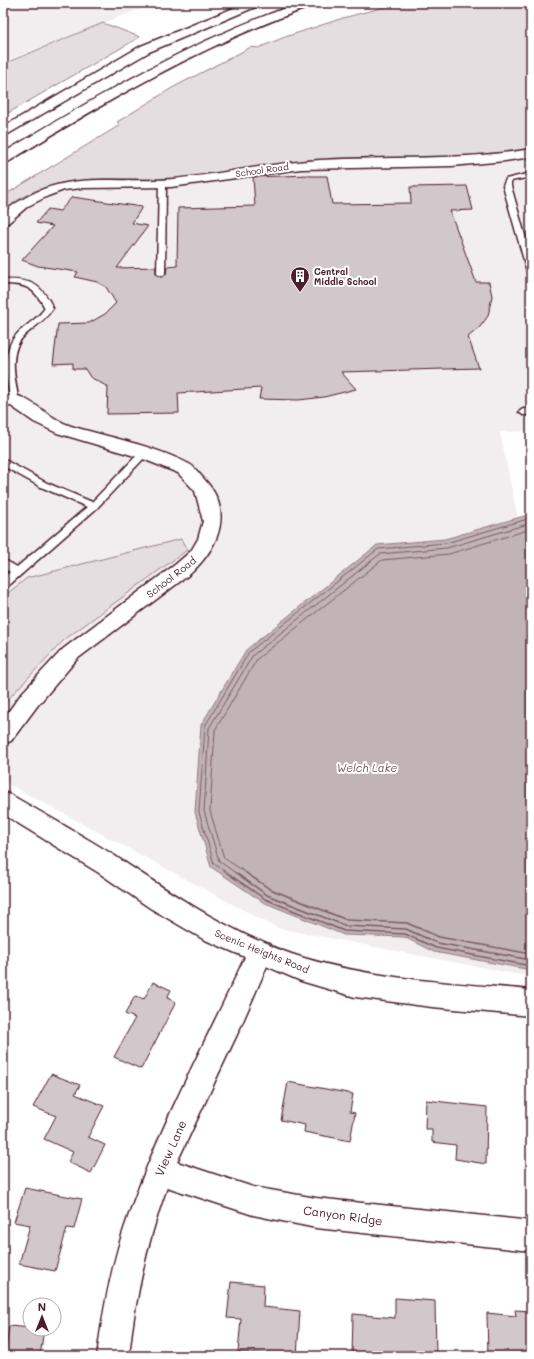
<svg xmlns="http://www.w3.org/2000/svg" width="534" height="1359" font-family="Mali,sans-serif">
  <rect width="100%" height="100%" fill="#fff"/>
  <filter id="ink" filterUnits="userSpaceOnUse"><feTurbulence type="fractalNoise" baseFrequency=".025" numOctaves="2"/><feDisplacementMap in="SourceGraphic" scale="8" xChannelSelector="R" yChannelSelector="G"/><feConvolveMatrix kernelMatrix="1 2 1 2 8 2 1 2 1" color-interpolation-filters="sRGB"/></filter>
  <g filter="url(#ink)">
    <!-- built -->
    <g fill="#f2eeef">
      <polygon points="3,3 155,3 3,62"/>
      <polygon points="400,3 531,3 531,431 500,432 531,581 531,977 277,928 3,781 3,196 120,125 117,122 172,88 214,65 251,47 258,48 285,37 343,18"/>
    </g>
    <!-- green -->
    <g fill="#e5dee0" stroke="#987e86">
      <path d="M400,3H531V150C461,163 388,156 317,161C287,162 257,166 227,171C216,173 205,177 194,178C133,184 52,164 3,212V196L120,125L117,122L172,88L251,47L258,48L285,37L343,18Z"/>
      <polygon points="103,23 140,37 3,116 3,64"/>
      <polygon points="181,539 187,550 64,640 9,698 3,707 3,597 27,578"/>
    </g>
    <!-- water -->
    <polygon fill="#c1b3b6" stroke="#91787e" points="531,514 531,970 434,952 404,937 344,935 263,902 211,867 195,812 201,725 246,650 377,545 445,539"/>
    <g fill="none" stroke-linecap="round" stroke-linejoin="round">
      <!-- shore-far1 -->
      <g stroke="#7a5a63" stroke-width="1">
        <polyline points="229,874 214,864 199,812 205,726 249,652 378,549 446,543 531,518"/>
        <polyline points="237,874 219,861 204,811 209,728 253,655 380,554 447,548 531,523"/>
        <polyline points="248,874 224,858 210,811 215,730 257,659 382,560 449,554 531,529"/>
      </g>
      <!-- shore -->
      <g stroke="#7a5a63" stroke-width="1.5">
        <polyline points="227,873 265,899 344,931 405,934 436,948 531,966"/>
        <polyline points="236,873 267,895 346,926 406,929 437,943 531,960"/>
        <polyline points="246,873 270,889 347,920 407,923 439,937 531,954"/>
      </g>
    </g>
    <!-- building -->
    <g fill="#d2c7cb" stroke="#4a1f2b">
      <polygon points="309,175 309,176 327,176 332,204 411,203 410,187 467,186 473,210 450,211 476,282 489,282 492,296 488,316 480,327 468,337 479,368 341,372 356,389 324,397 299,400 259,399 261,388 178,393 179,413 107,414 108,387 90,377 85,369 73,369 73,363 53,364 58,324 89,323 105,314 116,303 106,287 97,282 75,277 78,272 38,266 22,260 53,226 36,223 48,209 60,211 72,197 142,207 132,223 148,226 117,268 156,267 156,274 162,277 166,274 167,267 177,266 178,208 255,206 253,177"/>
      <polygon points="153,982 171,990 167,998 176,1002 141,1069 114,1057 135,1018 125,1014 135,996 144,999"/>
      <polygon points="51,1074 80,1085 75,1094 104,1106 88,1137 105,1145 91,1173 68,1162 73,1152 44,1139 56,1116 33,1107"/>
      <polygon points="288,1082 353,1094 350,1112 355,1113 350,1141 304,1132 305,1125 281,1120"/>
      <polygon points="426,1100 487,1107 486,1164 455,1159 456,1145 432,1142 432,1129 425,1129"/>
      <polygon points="25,1188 82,1199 74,1229 67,1228 55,1271 19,1264 30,1225 14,1222"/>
      <polygon points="231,1282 264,1285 263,1307 300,1311 297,1356 238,1352 241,1319 227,1318"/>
      <polygon points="395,1298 435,1301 436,1356 352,1356 353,1314 395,1318"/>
      <polygon points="515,1310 531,1311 531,1356 488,1356 487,1313 516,1316"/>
      <polygon points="9,1326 44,1329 40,1356 5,1356"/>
    </g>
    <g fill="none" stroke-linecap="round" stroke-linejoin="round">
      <!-- service casing -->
      <g stroke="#4a1f2b" stroke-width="3">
        <g id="service">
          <polygon points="531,173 531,177 511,181 511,186 531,257 531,273 527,271 503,186 506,179"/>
          <polygon points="159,182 166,184 165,274 161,276 157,274"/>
          <path d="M3,280C30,279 41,283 53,308C46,319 37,325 26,334C7,350 15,380 19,401L15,404L11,401C6,377 0,349 20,331C29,323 38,318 45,308C34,287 26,284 3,284Z"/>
          <polygon points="531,409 531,415 523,415 519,412 523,409"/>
          <polygon points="144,450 149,453 147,455 97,508 7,587 3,588 3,578 10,572 3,568 3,559 17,567 87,507 41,487 3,466 3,459 47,483 92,502 141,451"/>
        </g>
      </g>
      <!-- minor casing -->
      <g stroke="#4a1f2b" stroke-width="3">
        <g id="minor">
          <path d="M531,149V157L505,161L452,166L301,169L171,187L82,188L64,190L48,196L28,206L8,223L3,224V213C61,166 106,185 173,179C222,174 271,163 320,160C391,156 461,161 531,149Z"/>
          <path d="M3,396C9,396 16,395 21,397C39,405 52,420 71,426C110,438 153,445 189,464C195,467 200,475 204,479C235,512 218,548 190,574L77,659L38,705L11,741L3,744V719L22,693L63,649L176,564L191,551L198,539L203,521L195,491L178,473L138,457L57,433L34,422L11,406H3Z"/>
          <path d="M260,940L269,944L273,952L240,1028L177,1162L253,1187L316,1198L531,1221V1251L316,1228L253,1215L167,1187C147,1242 135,1298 129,1356H97C103,1311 111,1266 126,1223C158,1127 209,1037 251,944Z"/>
        </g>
      </g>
      <!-- tertiary casing -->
      <g stroke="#4a1f2b" stroke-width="3">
        <path id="tertiary" d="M3,792L11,795C47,816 84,836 118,858C177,897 236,937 304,958C378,980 455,983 531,990V1016L432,1007L355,997L301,981L203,939L150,908L99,873L3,814Z"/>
      </g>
      <!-- motorway casing -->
      <g stroke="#4a1f2b" stroke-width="3">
        <g id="motorway">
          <polygon points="246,3 262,3 260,5 149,52 3,137 3,127 141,46"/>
          <path d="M300,3H317L315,5C203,44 108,100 8,162L3,163V153C99,95 194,39 300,3Z"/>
        </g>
      </g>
      <!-- service -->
      <use href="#service" fill="#fff" fill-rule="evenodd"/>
      <!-- minor -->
      <use href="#minor" fill="#fff" fill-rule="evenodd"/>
      <!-- tertiary -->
      <use href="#tertiary" fill="#fff" fill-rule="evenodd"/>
      <!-- motorway -->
      <use href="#motorway" fill="#fff" fill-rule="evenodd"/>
    </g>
  </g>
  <!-- icons -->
  <defs>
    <g id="building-pin" transform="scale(1)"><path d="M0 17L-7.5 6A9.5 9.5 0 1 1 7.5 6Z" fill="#4a1f2b" stroke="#fff"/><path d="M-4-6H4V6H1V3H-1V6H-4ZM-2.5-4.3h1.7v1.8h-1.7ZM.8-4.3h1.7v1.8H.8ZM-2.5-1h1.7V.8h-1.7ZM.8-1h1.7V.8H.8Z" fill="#fff"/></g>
  </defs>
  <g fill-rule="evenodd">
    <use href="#building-pin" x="300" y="276"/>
  </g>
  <g text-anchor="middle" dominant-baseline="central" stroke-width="4" stroke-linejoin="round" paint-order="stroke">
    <!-- far-street labels -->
    <g font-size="9" fill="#4a1f2b" stroke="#fff">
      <text transform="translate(262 170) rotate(-8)">School Road</text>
    </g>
    <!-- far-poi labels -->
    <g font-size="9" font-weight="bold" fill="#4a1f2b" stroke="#fff" text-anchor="start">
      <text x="314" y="271">Central<tspan x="314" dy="10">Middle School</tspan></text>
    </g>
    <!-- street labels -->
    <g font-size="10" fill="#4a1f2b" stroke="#fff">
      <text transform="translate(171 577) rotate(-38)">School Road</text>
      <text transform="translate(262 951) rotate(22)">Scenic Heights Road</text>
    </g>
    <!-- water labels -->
    <g font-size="11" font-style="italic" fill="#74535c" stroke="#fff">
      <text x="367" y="767">Welch Lake</text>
    </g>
    <!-- near-street labels -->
    <g font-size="12" fill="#4a1f2b" stroke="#fff">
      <text transform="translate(170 1148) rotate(-66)">View Lane</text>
      <text transform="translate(343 1215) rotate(8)">Canyon Ridge</text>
    </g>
  </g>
  <!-- margin -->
  <rect width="534" height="1359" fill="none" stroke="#fff" stroke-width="16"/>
  <rect x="8" y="8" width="518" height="1343" fill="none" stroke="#4a1f2b" stroke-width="1.5" filter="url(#ink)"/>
  <!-- north arrow -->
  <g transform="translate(42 1317)"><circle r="19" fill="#ffffff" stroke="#b7a5aa"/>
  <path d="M0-3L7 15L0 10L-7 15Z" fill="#4a1f2b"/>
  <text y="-6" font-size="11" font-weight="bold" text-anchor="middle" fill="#4a1f2b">N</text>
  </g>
</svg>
